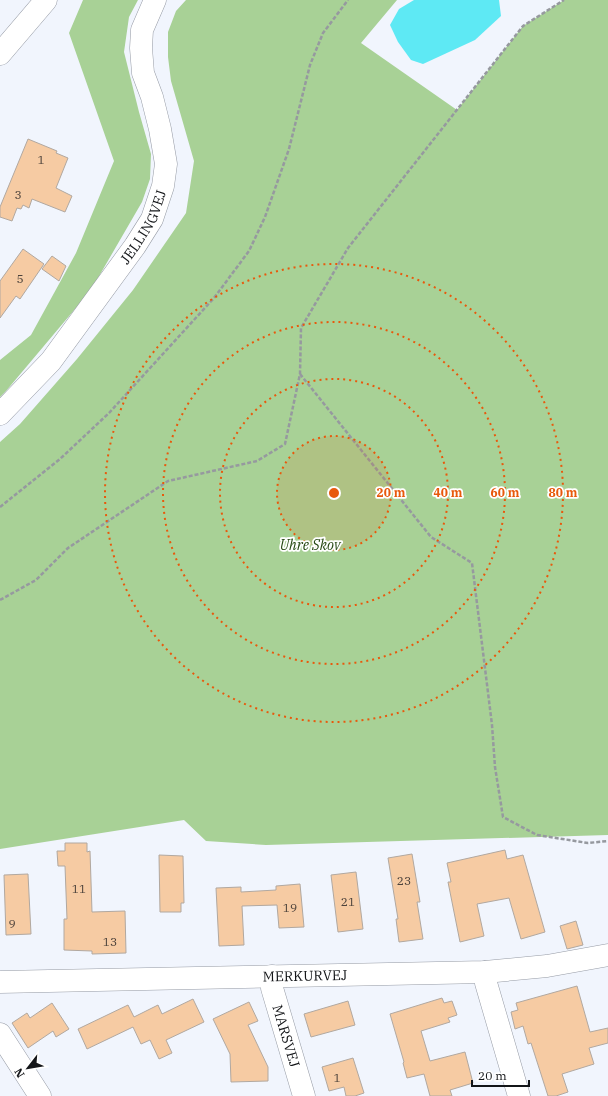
<svg xmlns="http://www.w3.org/2000/svg" width="608" height="1096" font-family="'IBM Plex Serif',serif">
  <rect width="100%" height="100%" fill="#f1f5fd"/>
  <!-- green -->
  <g fill="#a8d196">
    <polygon points="83,0 138,0 129,17 124,52 139,112 151,154 150,179 142,202 91,290 6,391 0,397 0,360 31,335 76,253 114,161 69,33"/>
    <polygon points="186,0 397,0 361,43 457,110 523,26 564,0 608,0 608,835 266,845 206,841 184,820 0,849 0,442 20,424 77,359 133,290 186,213 194,161 171,81 168,57 168,32 176,11"/>
  </g>
  <!-- water -->
  <polygon fill="#5ee9f4" points="414,0 499,0 501,16 475,40 423,64 411,60 398,42 390,25 399,9"/>
  <!-- building -->
  <g fill="#f6cba3" stroke="#b1a8a0">
    <polygon points="28,139 57,151 56,153 68,158 56,188 72,196 65,212 32,199 29,208 23,205 21,209 17,208 12,221 0,217 0,207"/>
    <polygon points="23,249 44,264 20,299 16,296 0,318 0,281"/>
    <polygon points="52,256 66,266 59,281 42,269"/>
    <polygon points="65,843 87,843 87,852 90,851 92,912 125,911 126,953 92,954 92,951 64,950 64,919 67,919 65,866 58,866 57,851 65,851"/>
    <polygon points="505,850 507,859 523,855 545,932 521,939 509,898 477,904 484,936 460,942 448,882 451,882 447,863"/>
    <polygon points="412,854 420,902 417,902 423,939 399,942 396,919 398,919 388,858"/>
    <polygon points="159,855 183,856 184,903 181,903 181,912 160,912"/>
    <polygon points="356,872 363,929 338,932 331,875"/>
    <polygon points="28,874 31,934 6,935 4,875"/>
    <polygon points="300,884 304,927 279,928 277,905 242,906 244,945 219,946 216,888 241,887 241,892 276,890 276,886"/>
    <polygon points="576,921 583,945 567,949 560,926"/>
    <polygon points="577,986 590,1032 608,1028 608,1043 589,1048 594,1064 562,1074 568,1092 556,1096 548,1096 531,1043 528,1044 523,1026 515,1029 511,1012 518,1010 516,1003"/>
    <polygon points="442,998 444,1003 452,1001 457,1015 448,1018 450,1022 421,1031 430,1061 465,1052 473,1083 450,1090 452,1096 430,1096 424,1074 407,1078 403,1063 404,1062 390,1014"/>
    <polygon points="193,999 204,1022 166,1040 172,1053 159,1059 150,1040 141,1044 133,1027 87,1049 78,1029 128,1005 134,1017 158,1005 162,1014"/>
    <polygon points="348,1001 355,1025 311,1037 304,1014"/>
    <polygon points="249,1002 258,1021 248,1025 268,1067 268,1081 231,1082 230,1054 213,1019"/>
    <polygon points="52,1003 69,1029 56,1037 53,1031 28,1048 12,1023 27,1013 30,1018"/>
    <polygon points="353,1058 364,1093 355,1096 346,1096 344,1087 329,1091 322,1067"/>
  </g>
  <g fill="none" stroke-linecap="round" stroke-linejoin="round">
    <!-- minor casing -->
    <g stroke="#969ba5" stroke-width="23">
      <g id="minor">
        <polyline points="0,54 46,0"/>
        <polyline points="485,972 486,983 519,1096"/>
        <path id="s1" d="M272,976V988L304,1096"/>
        <path id="s2" d="M0,982L485,972L547,966L608,955"/>
        <polyline points="0,1034 40,1096"/>
      </g>
    </g>
    <!-- secondary casing -->
    <g stroke="#969ba5" stroke-width="23">
      <g id="secondary">
        <path id="s3" d="M0,414L51,361L135,246L152,219L163,186L166,164L160,129L152,97L143,73L141,48L142,30L155,0"/>
      </g>
    </g>
    <!-- path -->
    <g stroke="#96999f" stroke-width="2.5" stroke-dasharray="4 2" stroke-linecap="butt">
      <polyline points="300,374 431,537 472,563 492,725 495,767 503,817 537,835 588,843 608,841"/>
      <polyline points="0,507 60,459 109,413 214,298 249,251 265,217 289,149 310,65 323,33 348,0"/>
      <polyline points="0,600 36,580 68,548 168,481 257,461 285,444 300,374 301,328 348,248 523,26 564,0"/>
    </g>
    <!-- minor -->
    <use href="#minor" stroke="#fff" stroke-width="22"/>
    <!-- secondary -->
    <use href="#secondary" stroke="#fff" stroke-width="22"/>
  </g>
  <!-- distance rings -->
  <circle cx="334" cy="493" r="57" fill="#e8590c" fill-opacity=".12"/>
  <g fill="none" stroke="#e8590c" stroke-width="2" stroke-dasharray="2 4">
    <circle cx="334" cy="493" r="57"/>
    <circle cx="334" cy="493" r="114"/>
    <circle cx="334" cy="493" r="171"/>
    <circle cx="334" cy="493" r="229"/>
  </g>
  <g text-anchor="middle" dominant-baseline="central" stroke-width="3.5" stroke-linejoin="round" paint-order="stroke">
    <!-- number labels -->
    <g font-size="12" fill="#4c423b">
      <text x="41" y="159">1</text>
      <text x="18" y="194">3</text>
      <text x="20" y="278">5</text>
      <text x="404" y="880">23</text>
      <text x="79" y="888">11</text>
      <text x="348" y="901">21</text>
      <text x="290" y="907">19</text>
      <text x="12" y="923">9</text>
      <text x="110" y="941">13</text>
      <text x="337" y="1077">1</text>
    </g>
    <!-- street labels -->
    <g font-size="14" fill="#131518" stroke="#fff">
      <text stroke="none"><textPath href="#s3" startOffset="237">JELLINGVEJ</textPath></text>
      <text stroke="none"><textPath href="#s2" startOffset="305">MERKURVEJ</textPath></text>
      <text stroke="none"><textPath href="#s1" startOffset="62">MARSVEJ</textPath></text>
    </g>
    <!-- park labels -->
    <g font-size="14" font-style="italic" fill="#254712" stroke="#fff">
      <text x="310" y="545">Uhre Skov</text>
    </g>
  </g>
  <circle cx="334" cy="493" r="6" fill="#e8590c" stroke="#fff" stroke-width="2"/>
  <g font-size="12" text-anchor="middle" font-weight="bold" fill="#e8590c" stroke="#fff" stroke-width="3.5" stroke-linejoin="round" paint-order="stroke">
    <text x="391" y="497">20 m</text>
    <text x="448" y="497">40 m</text>
    <text x="505" y="497">60 m</text>
    <text x="563" y="497">80 m</text>
  </g>
  <!-- north arrow -->
  <g transform="translate(28 1068) rotate(239)" stroke="#ffffff" stroke-width="3" paint-order="stroke">
  <path d="M0-3L7 15L0 10L-7 15Z" fill="#131518"/>
  <text y="-6" font-size="11" font-weight="bold" text-anchor="middle" fill="#131518">N</text>
  </g>
  <!-- scale -->
  <path d="M472 1080v6h57v-6" fill="none" stroke="#131518" stroke-width="2"/>
  <text x="478" y="1080" font-size="12" fill="#131518" stroke="#ffffff" stroke-width="3" paint-order="stroke">20 m</text>
</svg>
